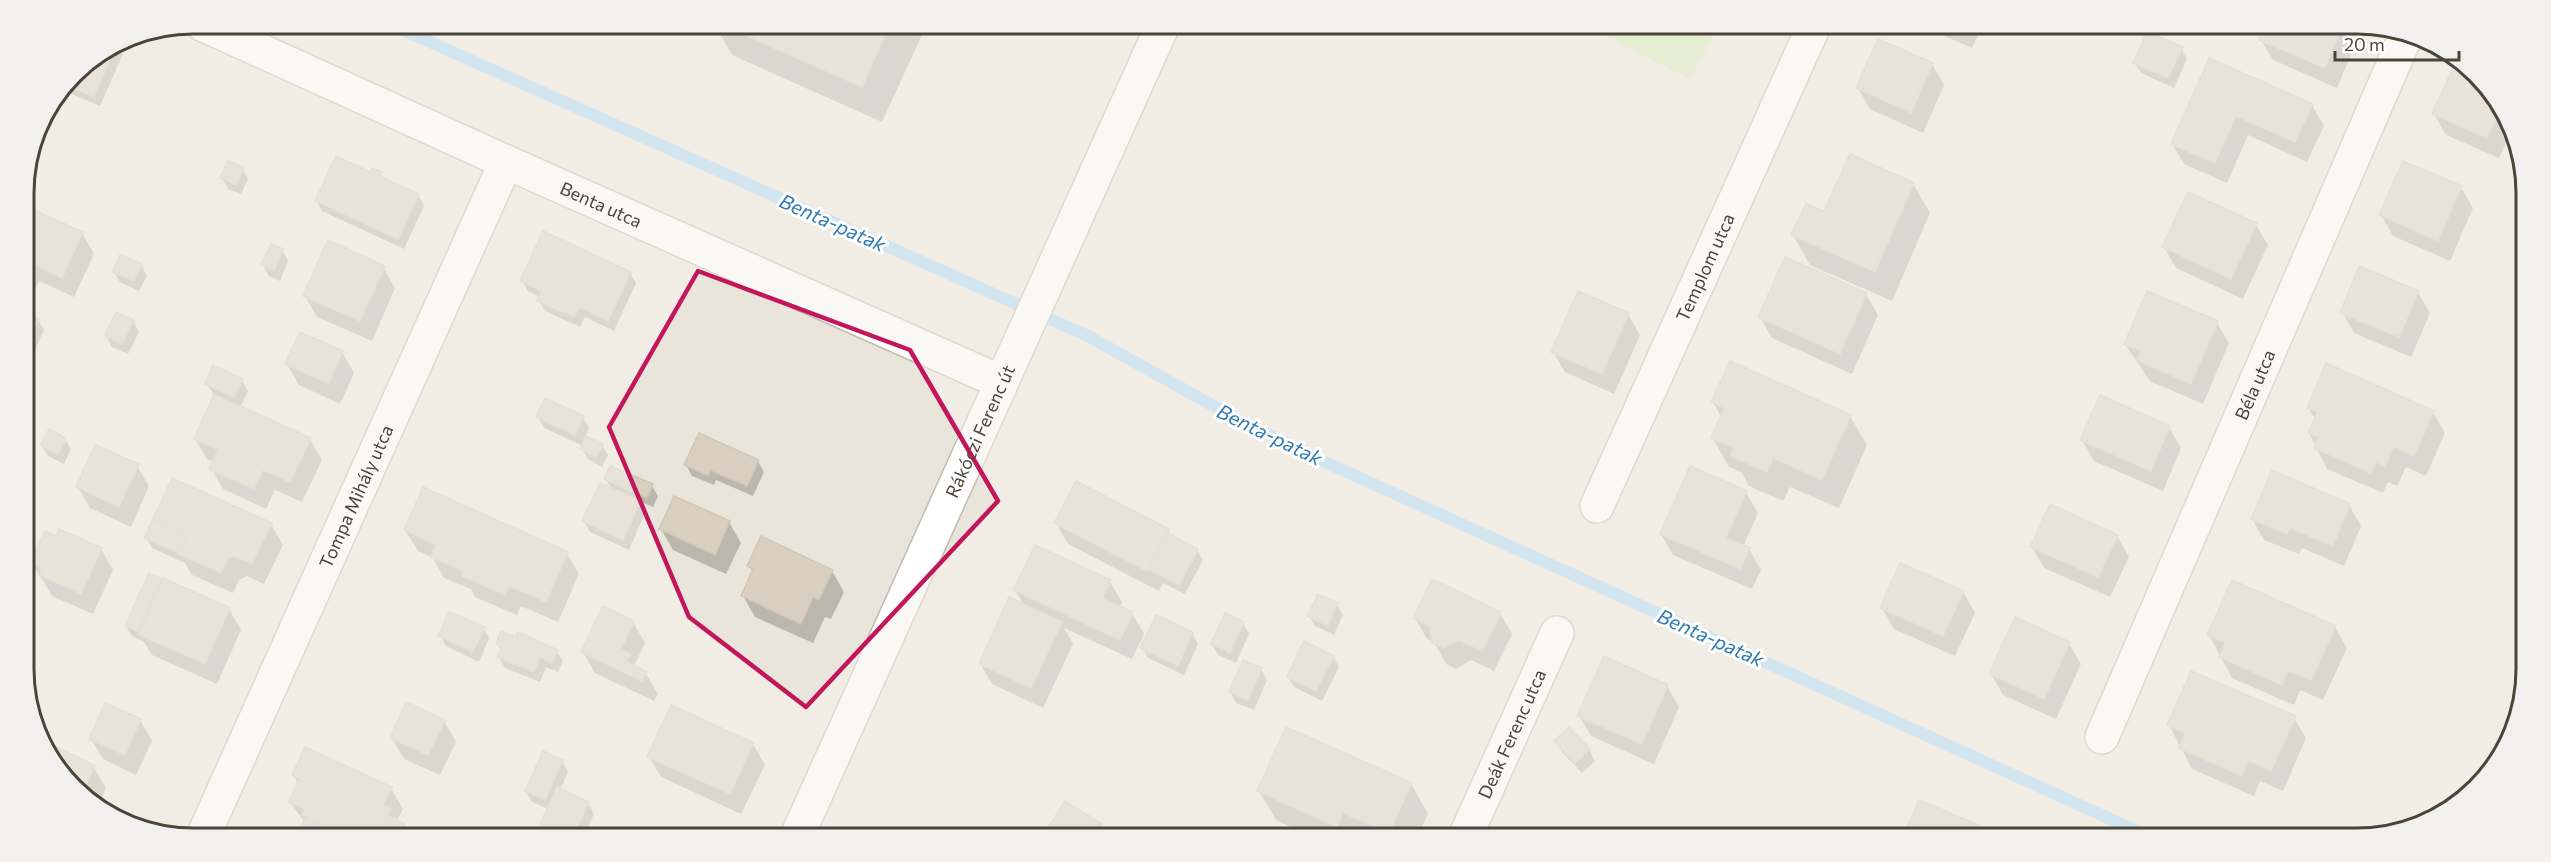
<svg xmlns="http://www.w3.org/2000/svg" width="2551" height="862" font-family="Commissioner,sans-serif">
  <rect width="100%" height="100%" fill="#f6f3ec"/>
  <!-- residential -->
  <polygon fill="#eae5da" points="193,24 2402,30 2485,81 2524,160 2521,713 2498,763 2461,803 2369,838 149,832 66,781 27,702 24,182 37,128 74,73 129,37"/>
  <!-- green -->
  <polygon fill="#d2eab5" points="1590,28 1717,28 1690,79"/>
  <!-- shadow -->
  <g fill="#0003">
    <polygon points="715,25 926,26 882,122 732,55"/>
    <polygon points="1929,29 1981,29 1972,48"/>
    <polygon points="2265,29 2336,30 2340,32 2352,52 2337,88 2273,60 2261,40"/>
    <polygon points="117,44 123,54 100,106 62,90 74,73"/>
    <polygon points="2181,48 2187,59 2174,88 2141,73 2135,63"/>
    <polygon points="2210,60 2312,105 2324,126 2307,162 2248,135 2227,183 2184,164 2172,143"/>
    <polygon points="2456,63 2485,81 2510,133 2499,158 2446,135 2434,114"/>
    <polygon points="1932,64 1944,85 1923,133 1870,109 1858,88"/>
    <polygon points="242,168 248,179 241,194 228,189 222,178"/>
    <polygon points="380,173 384,180 418,195 424,206 404,249 322,211 316,201 371,174"/>
    <polygon points="1913,184 1930,213 1892,301 1810,265 1793,235"/>
    <polygon points="2461,187 2473,208 2450,261 2393,236 2381,215"/>
    <polygon points="24,207 82,233 94,254 74,297 39,281 33,294 25,291"/>
    <polygon points="2256,225 2268,245 2243,299 2176,268 2164,247"/>
    <polygon points="282,250 288,261 280,281 269,276 263,265"/>
    <polygon points="141,265 147,276 139,291 120,282 114,272"/>
    <polygon points="383,267 395,288 372,341 317,317 305,296"/>
    <polygon points="630,273 636,283 614,331 585,317 580,327 545,311 539,301 540,297 528,291 522,281"/>
    <polygon points="2418,292 2430,313 2411,357 2354,333 2342,312"/>
    <polygon points="1866,294 1878,315 1852,374 1772,338 1760,317"/>
    <polygon points="25,314 38,320 44,330 30,361 25,358"/>
    <polygon points="1628,314 1640,335 1614,394 1565,372 1553,352"/>
    <polygon points="133,321 139,332 128,354 112,347 106,336"/>
    <polygon points="2217,323 2229,343 2203,404 2150,381 2125,344"/>
    <polygon points="342,352 354,373 340,404 299,385 287,364"/>
    <polygon points="242,380 248,391 240,408 310,439 322,460 302,502 275,490 266,509 223,489 211,468 214,462 207,459 195,439 215,396 207,384"/>
    <polygon points="1713,402 1850,416 1867,445 1839,508 1790,487 1783,501 1749,486 1741,472 1729,467 1712,437 1721,417"/>
    <polygon points="2308,407 2433,412 2445,433 2426,476 2406,467 2397,486 2388,482 2383,493 2327,469 2309,433 2315,419"/>
    <polygon points="538,417 583,417 589,428 585,437 602,445 608,455 602,467 588,459 582,449 583,446 544,428"/>
    <polygon points="2169,427 2181,448 2163,491 2094,461 2082,440"/>
    <polygon points="65,439 71,449 64,464 48,456 42,445"/>
    <polygon points="758,461 764,472 753,496 716,480 714,485 692,476 686,465"/>
    <polygon points="137,466 149,486 131,527 90,508 78,487"/>
    <polygon points="606,479 652,486 658,496 653,507 639,501 645,513 629,550 590,532 584,521 612,490"/>
    <polygon points="424,489 567,554 579,574 558,622 521,606 517,615 475,597 471,589 444,578 433,558 418,551 405,530"/>
    <polygon points="1746,492 1758,513 1743,547 1749,549 1761,570 1752,589 1673,555 1661,534"/>
    <polygon points="2349,505 2361,526 2344,566 2302,548 2299,554 2264,540 2252,519"/>
    <polygon points="729,522 741,543 726,574 673,550 661,529"/>
    <polygon points="1056,523 1168,531 1171,537 1197,550 1203,560 1185,594 1163,583 1159,591 1068,544"/>
    <polygon points="271,524 283,545 264,584 247,576 239,580 233,593 192,575 185,563 152,548 146,538"/>
    <polygon points="2117,536 2129,557 2110,597 2044,568 2032,547"/>
    <polygon points="57,538 101,549 113,570 93,614 52,596 32,563"/>
    <polygon points="1035,547 1110,582 1122,602 1120,607 1132,613 1144,634 1132,659 1064,628 1073,644 1043,708 992,684 980,663 1024,605 1015,590"/>
    <polygon points="749,566 832,571 844,592 831,619 825,617 813,643 755,617 743,596 753,573"/>
    <polygon points="149,575 229,609 241,630 217,684 152,655 144,642 132,636 126,626"/>
    <polygon points="1963,592 1975,613 1955,656 1894,629 1882,608"/>
    <polygon points="1337,605 1343,615 1334,635 1315,626 1309,616"/>
    <polygon points="1500,613 1512,634 1494,671 1471,660 1456,669 1446,664 1434,642 1427,639 1415,618"/>
    <polygon points="633,622 645,643 635,664 638,670 646,674 658,694 654,701 595,673 583,652"/>
    <polygon points="1243,623 1249,634 1236,663 1218,655 1212,644"/>
    <polygon points="2335,627 2347,648 2323,700 2300,690 2294,705 2232,678 2209,635"/>
    <polygon points="483,628 489,638 479,662 446,646 440,636"/>
    <polygon points="1192,633 1198,644 1184,675 1148,658 1142,648"/>
    <polygon points="497,644 557,651 563,662 558,672 546,667 540,682 505,668 499,657 502,651"/>
    <polygon points="2069,644 2081,664 2056,719 2003,695 1991,674"/>
    <polygon points="1333,657 1339,667 1322,701 1294,687 1288,677"/>
    <polygon points="1261,669 1267,680 1254,710 1236,703 1230,692"/>
    <polygon points="1667,686 1679,707 1654,764 1591,736 1579,716"/>
    <polygon points="2294,718 2306,738 2283,791 2260,781 2254,796 2192,769 2169,725"/>
    <polygon points="140,720 152,741 136,775 103,759 91,739"/>
    <polygon points="444,721 456,742 440,775 404,759 392,738"/>
    <polygon points="1569,729 1589,750 1595,761 1582,773 1562,752 1556,742"/>
    <polygon points="48,744 94,768 106,788 100,801 66,781"/>
    <polygon points="753,744 765,765 741,814 661,777 649,757"/>
    <polygon points="562,761 568,772 560,790 588,804 594,814 585,833 547,833 541,824 548,809 532,802 526,791"/>
    <polygon points="293,775 391,788 403,809 397,821 404,825 409,833 300,833 305,823 290,802 299,784"/>
    <polygon points="1411,784 1428,814 1418,835 1308,835 1276,820 1259,791"/>
    <polygon points="1920,802 1980,828 1985,837 1905,837"/>
    <polygon points="1101,825 1106,835 1053,834 1050,829"/>
    <polygon points="475,827 489,833 472,833"/>
  </g>
  <g fill="none" stroke-linecap="round" stroke-linejoin="round">
    <!-- stream -->
    <polyline stroke="#a9d4f2" stroke-width="12" points="392,25 1088,336 1237,419 1314,457 2150,837"/>
  </g>
  <!-- building -->
  <g fill="#d8cfc1" stroke="#d3c7b4" stroke-width="1.5">
    <polygon points="722,25 889,26 862,87"/>
    <polygon points="2264,29 2339,30 2341,30 2325,68 2259,40"/>
    <polygon points="2147,32 2183,47 2168,78 2133,63"/>
    <polygon points="1878,39 1933,63 1911,113 1856,88"/>
    <polygon points="116,45 94,97 66,85 74,73"/>
    <polygon points="2209,58 2313,104 2295,142 2236,116 2215,163 2171,144"/>
    <polygon points="2455,63 2485,81 2499,111 2487,138 2432,114"/>
    <polygon points="1850,154 1914,183 1875,272 1791,235 1806,204 1824,211"/>
    <polygon points="336,156 370,172 372,168 382,172 379,176 419,194 398,239 315,201"/>
    <polygon points="228,161 244,167 236,185 220,178"/>
    <polygon points="2403,161 2462,186 2438,241 2379,215"/>
    <polygon points="2188,192 2257,223 2231,279 2162,247"/>
    <polygon points="24,206 83,232 62,278 27,261 25,267"/>
    <polygon points="543,231 631,272 608,321 579,307 574,317 537,301 542,291 520,281"/>
    <polygon points="328,240 385,266 360,321 303,296"/>
    <polygon points="271,244 283,249 274,271 261,265"/>
    <polygon points="120,255 142,264 134,281 112,272"/>
    <polygon points="1785,257 1867,293 1840,354 1758,317"/>
    <polygon points="2359,266 2419,291 2399,337 2340,313"/>
    <polygon points="1578,291 1629,313 1602,374 1551,352"/>
    <polygon points="2147,291 2218,321 2191,384 2136,360 2140,351 2124,344"/>
    <polygon points="25,312 39,319 25,348"/>
    <polygon points="116,312 134,320 122,344 105,336"/>
    <polygon points="300,332 343,351 329,384 285,364"/>
    <polygon points="1730,361 1851,415 1822,480 1773,458 1767,472 1730,456 1734,448 1711,438 1724,408 1711,402"/>
    <polygon points="2326,363 2434,411 2414,456 2394,447 2385,467 2376,462 2371,473 2314,448 2318,437 2308,433 2317,412 2307,408"/>
    <polygon points="213,365 243,379 234,397 205,384"/>
    <polygon points="214,394 311,438 290,482 263,470 254,489 209,469 218,449 194,439"/>
    <polygon points="2100,395 2170,426 2151,471 2080,440"/>
    <polygon points="545,398 584,416 575,435 536,417"/>
    <polygon points="49,429 66,438 58,455 41,445"/>
    <polygon points="699,433 759,460 747,486 710,470 708,476 684,465"/>
    <polygon points="586,436 603,444 596,457 580,449"/>
    <polygon points="95,445 139,464 119,507 76,487"/>
    <polygon points="610,466 653,484 647,498 604,479"/>
    <polygon points="1690,466 1747,491 1726,538 1750,548 1740,569 1660,534"/>
    <polygon points="2272,470 2350,504 2333,546 2290,528 2287,534 2251,519"/>
    <polygon points="172,478 272,523 252,564 234,556 228,559 221,573 178,554 187,535 153,519"/>
    <polygon points="1076,481 1169,529 1147,571 1054,523"/>
    <polygon points="600,483 641,501 623,540 582,521"/>
    <polygon points="423,487 568,552 546,602 509,586 505,595 462,576 463,571 431,557 436,545 404,530"/>
    <polygon points="674,496 730,521 715,555 659,529"/>
    <polygon points="2050,504 2118,535 2098,577 2030,547"/>
    <polygon points="153,519 187,535 179,553 144,538"/>
    <polygon points="59,529 102,548 81,594 39,575 41,568 30,563 45,531 56,536"/>
    <polygon points="1167,533 1198,549 1179,585 1148,569"/>
    <polygon points="761,536 833,570 819,600 813,597 801,624 741,596 753,569 747,566"/>
    <polygon points="1035,545 1111,580 1103,598 1133,612 1120,640 1013,590"/>
    <polygon points="1900,563 1964,591 1943,636 1880,608"/>
    <polygon points="149,573 162,579 138,632 125,626"/>
    <polygon points="163,578 230,608 205,664 138,634"/>
    <polygon points="1432,579 1501,612 1482,651 1459,640 1444,648 1432,643 1430,627 1413,618"/>
    <polygon points="2232,580 2336,626 2311,680 2288,671 2282,685 2219,657 2225,642 2207,635"/>
    <polygon points="1318,594 1338,603 1328,626 1307,616"/>
    <polygon points="1009,597 1062,622 1031,688 979,664"/>
    <polygon points="603,606 634,621 621,649 631,654 626,662 647,672 642,681 581,652"/>
    <polygon points="449,612 485,627 473,652 438,636"/>
    <polygon points="1225,613 1244,622 1230,653 1211,644"/>
    <polygon points="1156,615 1193,632 1178,666 1140,648"/>
    <polygon points="2015,617 2070,642 2044,699 1989,674"/>
    <polygon points="501,631 516,637 518,632 558,650 552,663 540,657 534,672 497,657 502,647 496,644"/>
    <polygon points="1304,641 1334,656 1316,691 1287,677"/>
    <polygon points="1604,656 1668,685 1642,744 1577,716"/>
    <polygon points="1243,660 1262,668 1248,700 1229,692"/>
    <polygon points="2191,671 2296,716 2271,771 2249,761 2242,776 2179,748 2185,733 2167,725"/>
    <polygon points="406,702 445,720 428,755 390,738"/>
    <polygon points="105,703 141,719 125,755 89,739"/>
    <polygon points="671,705 754,743 730,794 647,757"/>
    <polygon points="1286,727 1412,783 1389,833 1343,813 1337,827 1257,791"/>
    <polygon points="1569,727 1590,749 1575,763 1554,741"/>
    <polygon points="47,742 95,766 83,791 66,781"/>
    <polygon points="305,747 392,787 383,805 391,809 380,833 340,833 302,815 305,809 289,802 299,779 292,775"/>
    <polygon points="543,751 563,760 545,800 525,791"/>
    <polygon points="557,787 589,802 576,830 568,826 565,833 560,833 540,824"/>
    <polygon points="1919,800 1981,826 1977,837 1903,836"/>
    <polygon points="1065,801 1102,824 1096,834 1058,834 1048,828"/>
    <polygon points="388,815 405,824 401,833 380,833"/>
    <polygon points="306,817 340,833 298,833"/>
  </g>
  <g fill="none" stroke-linecap="round" stroke-linejoin="round">
    <!-- minor casing -->
    <g stroke="#c2bbae" stroke-width="36">
      <g id="minor">
        <path id="s1" d="M202,24L506,162L1001,382"/>
        <path id="s2" d="M1597,506L1813,28"/>
        <path id="s3" d="M2102,737L2407,33"/>
        <path id="s4" d="M205,832L506,162"/>
        <path id="s5" d="M1466,835L1557,633"/>
      </g>
    </g>
    <!-- tertiary casing -->
    <g stroke="#c2bbae" stroke-width="36">
      <g id="tertiary">
        <path id="s6" d="M798,834L1162,27"/>
      </g>
    </g>
    <!-- minor -->
    <use href="#minor" stroke="#fff" stroke-width="33"/>
    <!-- tertiary -->
    <use href="#tertiary" stroke="#fff" stroke-width="33"/>
  </g>
  <!-- marked area -->
  <path d="M0 0H2551V862H0ZM698,271L910,350L998,501L806,707L689,617L609,427Z" fill="#f6f3ec" fill-opacity=".55" fill-rule="evenodd"/>
  <path fill="none" stroke="#c2185b" stroke-width="4.5" stroke-linejoin="round" d="M698,271L910,350L998,501L806,707L689,617L609,427Z"/>
  <g text-anchor="middle" dominant-baseline="central" stroke-width="6" stroke-linejoin="round" paint-order="stroke">
    <!-- street labels -->
    <g font-size="18" fill="#4b4439" stroke="#fff">
      <text stroke="none"><textPath href="#s1" startOffset="438">Benta utca</textPath></text>
      <text stroke="none"><textPath href="#s2" startOffset="262">Templom utca</textPath></text>
      <text stroke="none"><textPath href="#s3" startOffset="384">Béla utca</textPath></text>
      <text stroke="none"><textPath href="#s6" startOffset="442">Rákóczi Ferenc út</textPath></text>
      <text stroke="none"><textPath href="#s4" startOffset="368">Tompa Mihály utca</textPath></text>
      <text stroke="none"><textPath href="#s5" startOffset="111">Deák Ferenc utca</textPath></text>
    </g>
    <!-- water labels -->
    <g font-size="20" font-style="italic" fill="#2e7ab2" stroke="#fff">
      <text transform="translate(833 222) rotate(24)">Benta-patak</text>
      <text transform="translate(1270 434) rotate(26)">Benta-patak</text>
      <text transform="translate(1711 637) rotate(24)">Benta-patak</text>
    </g>
  </g>
  <!-- crop -->
  <path d="M0 0H2551V862H0ZM193 34H2357A159 159 0 0 1 2516 193V669A159 159 0 0 1 2357 828H193A159 159 0 0 1 34 669V193A159 159 0 0 1 193 34Z" fill="#f1f0ef" fill-rule="evenodd"/>
  <path fill="none" stroke="#4b4439" stroke-width="3" d="M193 34H2357A159 159 0 0 1 2516 193V669A159 159 0 0 1 2357 828H193A159 159 0 0 1 34 669V193A159 159 0 0 1 193 34Z"/>
  <!-- scale -->
  <path d="M2335 51v9h124v-9" fill="none" stroke="#4b4439" stroke-width="3"/>
  <text x="2344" y="51" font-size="18" fill="#4b4439" stroke="#ffffff" stroke-width="4.5" paint-order="stroke">20 m</text>
</svg>
